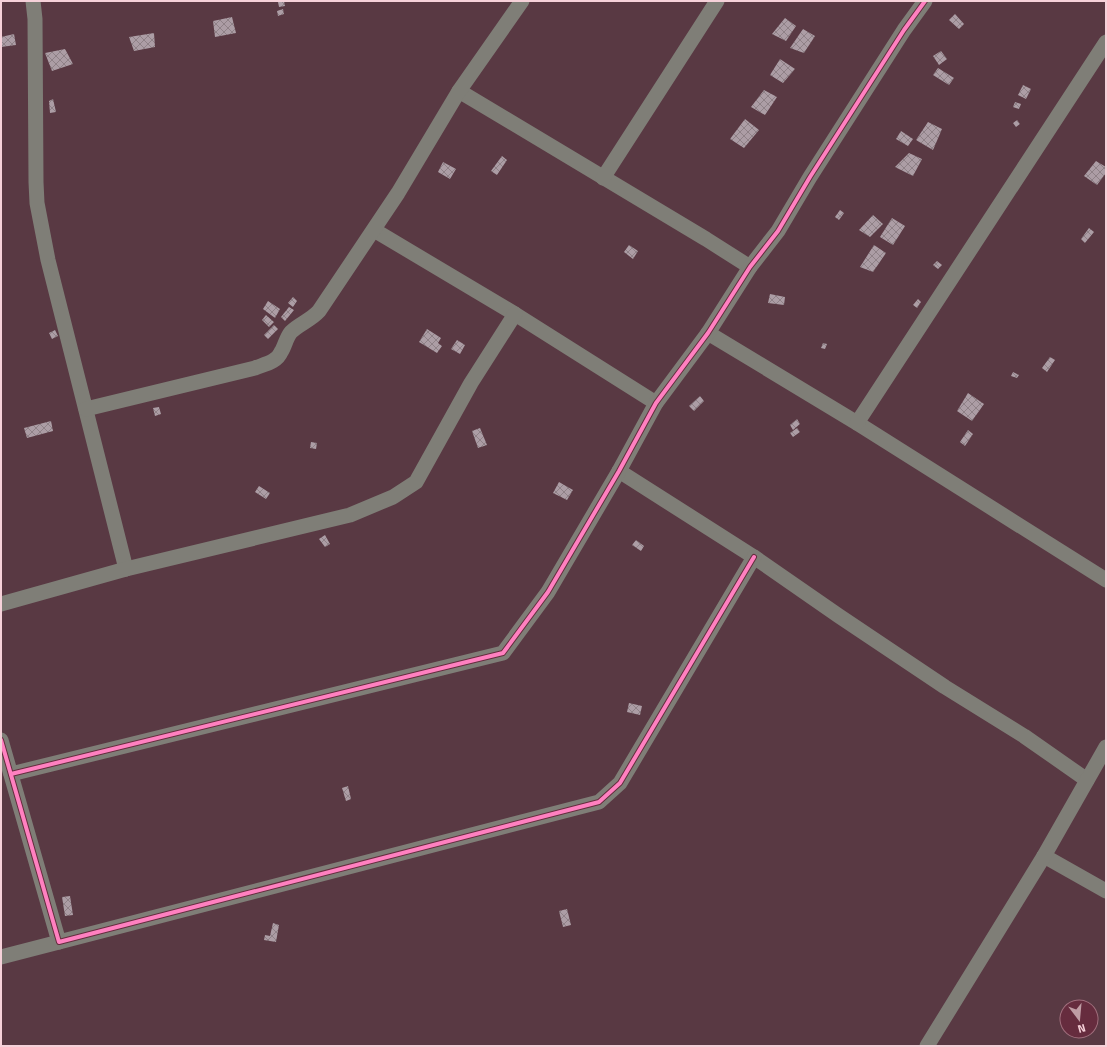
<svg xmlns="http://www.w3.org/2000/svg" width="1107" height="1047" font-family="'Titillium Web',sans-serif">
  <defs>
    <pattern id="building-cross-hatch" width="8" height="8" patternUnits="userSpaceOnUse"><rect width="8" height="8" fill="#ac9da5"/><path d="M0 0l8 8M0 8l8-8" fill="none" stroke="#8f8187"/></pattern>
  </defs>
  <rect width="100%" height="100%" fill="#593943"/>
  <!-- building -->
  <g fill="url(#building-cross-hatch)">
    <polygon points="284,1 285,6 279,7 278,2"/>
    <polygon points="283,9 284,14 278,16 277,11"/>
    <polygon points="955,14 964,24 959,29 949,20"/>
    <polygon points="232,17 236,33 215,37 213,21"/>
    <polygon points="785,18 796,26 786,41 772,34"/>
    <polygon points="803,29 815,36 804,53 790,48"/>
    <polygon points="154,33 155,47 134,51 129,37"/>
    <polygon points="14,34 16,45 1,47 1,37"/>
    <polygon points="65,49 73,64 52,71 45,53"/>
    <polygon points="941,51 947,59 939,65 933,56"/>
    <polygon points="780,59 795,69 783,83 770,75"/>
    <polygon points="938,68 954,78 949,85 933,75"/>
    <polygon points="1023,85 1031,89 1026,99 1018,95"/>
    <polygon points="764,90 777,97 765,115 751,107"/>
    <polygon points="53,99 56,112 50,113 49,101"/>
    <polygon points="1015,102 1021,104 1019,109 1013,107"/>
    <polygon points="745,119 759,130 744,148 730,139"/>
    <polygon points="1017,120 1020,124 1016,127 1013,123"/>
    <polygon points="928,122 942,129 933,150 916,140"/>
    <polygon points="901,131 913,139 908,146 896,139"/>
    <polygon points="909,153 922,159 913,176 895,167"/>
    <polygon points="502,156 507,160 497,175 491,171"/>
    <polygon points="1096,161 1106,167 1106,173 1097,185 1084,176"/>
    <polygon points="443,162 456,169 450,179 438,172"/>
    <polygon points="840,210 844,213 839,220 835,217"/>
    <polygon points="873,215 883,224 870,237 859,230"/>
    <polygon points="892,218 905,226 893,245 880,237"/>
    <polygon points="1089,228 1094,232 1085,243 1081,239"/>
    <polygon points="629,245 638,251 633,259 624,252"/>
    <polygon points="874,245 886,253 873,272 860,267"/>
    <polygon points="937,261 942,265 938,269 933,265"/>
    <polygon points="770,294 785,297 784,305 768,303"/>
    <polygon points="293,297 297,301 293,307 288,303"/>
    <polygon points="918,299 921,302 917,308 913,305"/>
    <polygon points="268,301 280,309 275,318 263,309"/>
    <polygon points="289,307 294,310 285,321 281,317"/>
    <polygon points="266,315 274,322 269,327 262,320"/>
    <polygon points="274,325 278,329 268,339 264,335"/>
    <polygon points="427,329 441,338 438,343 442,346 437,353 419,342"/>
    <polygon points="55,330 58,336 52,339 49,333"/>
    <polygon points="457,340 465,345 460,354 451,349"/>
    <polygon points="823,343 827,344 825,349 821,348"/>
    <polygon points="1050,357 1055,360 1047,372 1042,368"/>
    <polygon points="1013,372 1019,375 1017,378 1011,376"/>
    <polygon points="968,393 984,404 972,421 957,411"/>
    <polygon points="700,396 704,401 694,411 689,406"/>
    <polygon points="159,407 161,414 155,416 153,408"/>
    <polygon points="797,419 800,424 793,430 790,425"/>
    <polygon points="51,421 53,431 27,438 24,428"/>
    <polygon points="480,428 487,445 478,448 472,431"/>
    <polygon points="797,428 800,432 793,437 790,433"/>
    <polygon points="968,430 973,434 965,446 960,442"/>
    <polygon points="311,442 317,443 316,449 310,448"/>
    <polygon points="559,482 573,490 567,500 553,493"/>
    <polygon points="259,486 270,493 266,499 255,492"/>
    <polygon points="325,535 330,544 325,547 319,539"/>
    <polygon points="636,540 644,546 641,551 632,545"/>
    <polygon points="629,703 642,706 640,715 627,712"/>
    <polygon points="348,786 351,799 346,801 342,788"/>
    <polygon points="70,896 73,915 65,916 62,897"/>
    <polygon points="567,909 571,925 563,927 559,911"/>
    <polygon points="273,923 279,925 276,942 264,940 265,935 270,936"/>
  </g>
  <g fill="none" stroke-linecap="round" stroke-linejoin="round">
    <!-- minor -->
    <g stroke="#7f7e77" stroke-width="15">
      <polyline points="33,1 35,19 36,182 37,203 48,260 126,569"/>
      <polyline points="459,91 706,239 750,267"/>
      <polyline points="603,178 717,1"/>
      <polyline points="374,230 515,314 656,403"/>
      <polyline points="708,333 857,423 1106,580"/>
      <path d="M86,409L255,368C265,364 277,362 281,352C285,346 286,338 291,332C299,324 311,320 319,311L398,193L459,91L522,1"/>
      <polyline points="857,423 1106,42"/>
      <polyline points="619,471 754,557 839,616 945,687 1024,736 1087,780"/>
      <polyline points="1,604 126,569 350,515 393,497 416,482 471,383 515,314"/>
      <polyline points="1,740 59,942 599,802 620,783 754,557"/>
      <polyline points="11,774 503,653 548,592 619,471 656,403 708,333 750,267 778,231 810,177 904,30 925,1"/>
      <polyline points="1044,856 1106,891"/>
      <polyline points="1,957 59,942"/>
      <polyline points="927,1046 1044,856 1106,747"/>
    </g>
    <!-- cycleway casing -->
    <g stroke="#662c3e" stroke-width="6">
      <g id="cycleway">
        <polyline points="1,740 59,942 599,802 620,783 754,557"/>
        <polyline points="11,774 503,653 548,592 619,471 656,403 708,333 750,267 778,231 810,177 904,30 925,1"/>
      </g>
    </g>
    <!-- cycleway -->
    <use href="#cycleway" stroke="#ff80c0" stroke-width="4"/>
  </g>
  <!-- border -->
  <rect width="1107" height="1047" fill="none" stroke="#f6d1d9" stroke-width="4"/>
  <!-- north arrow -->
  <g transform="translate(1079 1019) rotate(164)"><circle r="19" fill="#662c3e" stroke="#a06e7c"/>
  <path d="M0-3L7 15L0 10L-7 15Z" fill="#bf9ca4"/>
  <text y="-6" font-size="11" font-weight="bold" text-anchor="middle" fill="#f6d1d9">N</text>
  </g>
</svg>
